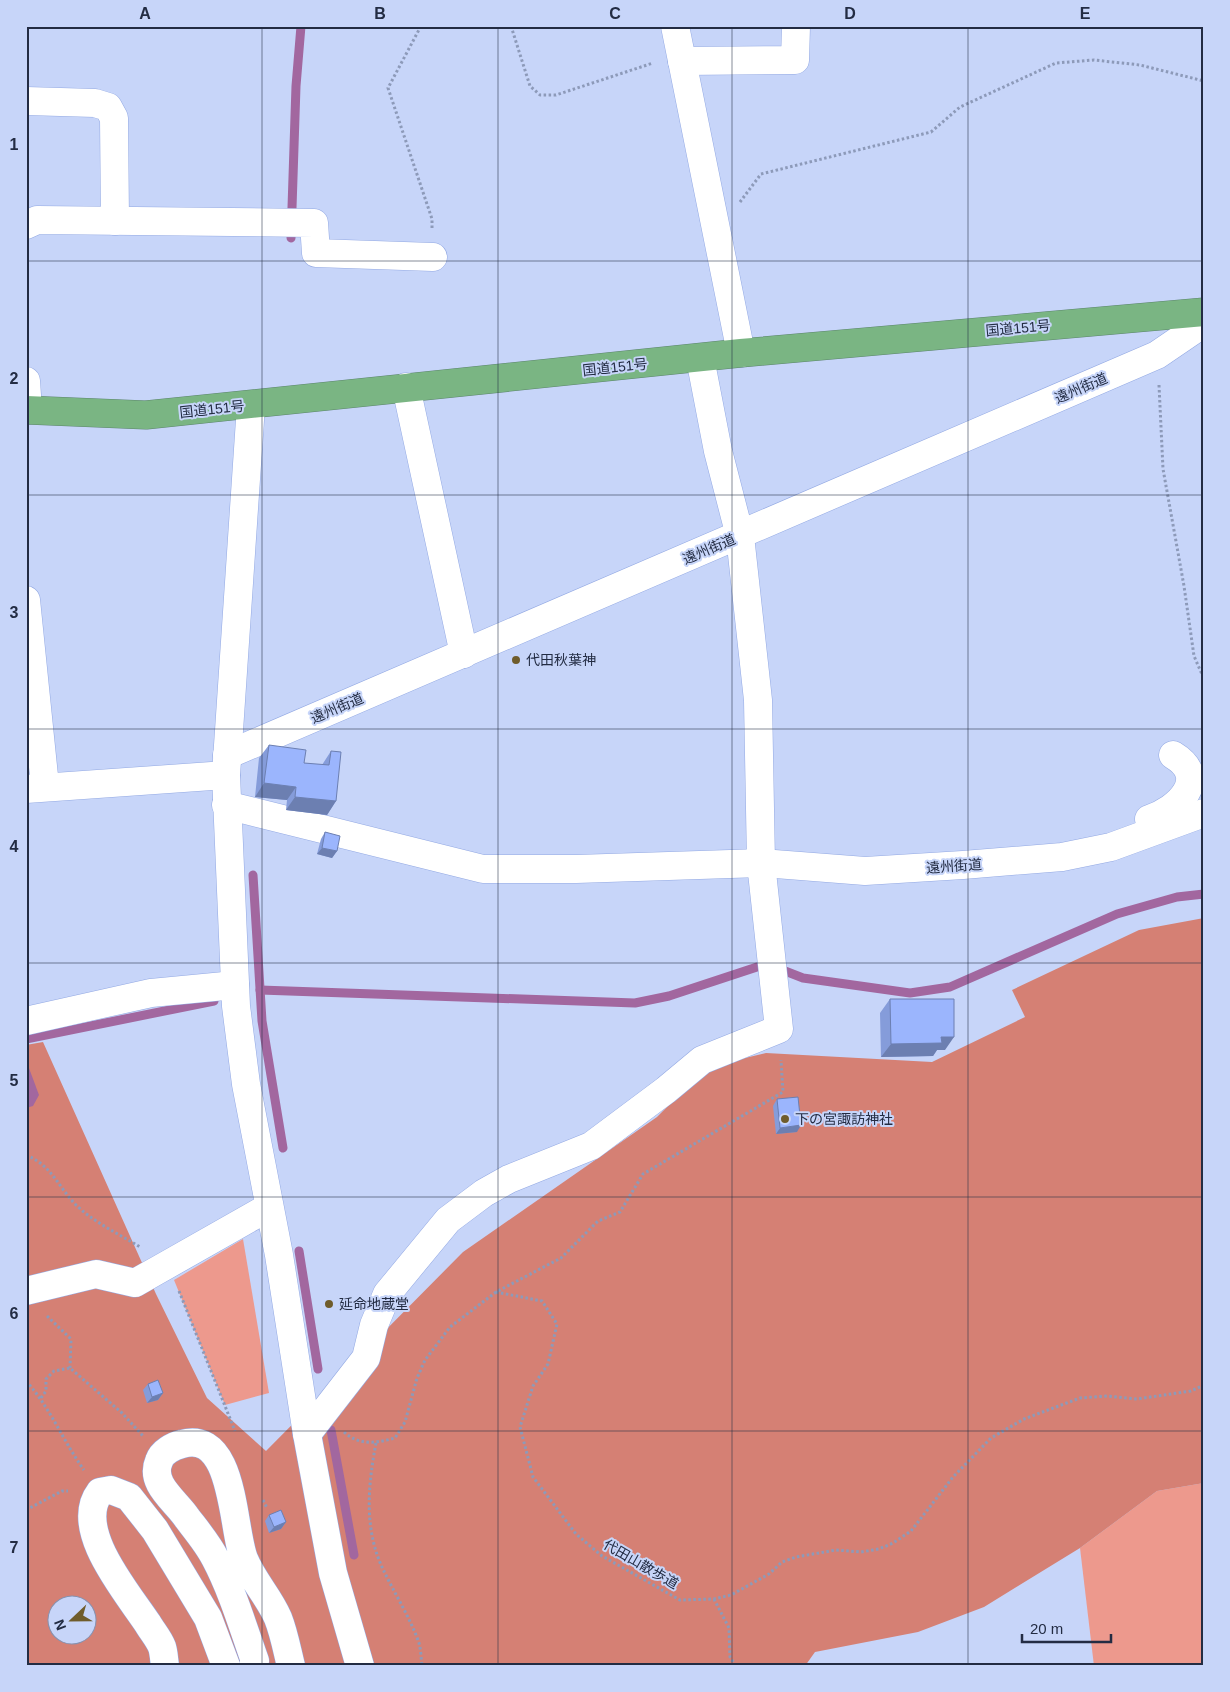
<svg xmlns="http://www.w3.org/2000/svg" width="1230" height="1692" font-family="Arial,'Noto Sans JP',sans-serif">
  <rect width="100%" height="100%" fill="#c7d5f9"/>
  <!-- green -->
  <g fill="#ed998d">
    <polygon points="243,1239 269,1393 225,1405 174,1280"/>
    <polygon points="1204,1483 1204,1666 1094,1666 1080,1548 1157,1491"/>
  </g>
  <!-- forest -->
  <path fill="#d58074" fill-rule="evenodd" d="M1204,918V1483L1157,1491L1080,1548L984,1607L918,1632L815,1652L805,1666H26V1045L43,1042L156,1294L207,1398L266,1451L463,1252L657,1117L707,1067L766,1053L932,1062L1025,1017L1012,990L1139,930ZM58,1604H88V1634H58Z"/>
  <!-- water -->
  <polygon fill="#a2679f" points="26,1060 39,1095 33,1106 26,1108"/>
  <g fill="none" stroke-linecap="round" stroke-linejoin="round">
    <!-- stream -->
    <g stroke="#a2679f" stroke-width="9">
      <polyline points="291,238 296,86 301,26"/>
      <polyline points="253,875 262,1021 283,1148"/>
      <polyline points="785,971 803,978 910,993 950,987 1117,914 1177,897 1204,894"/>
      <polyline points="260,990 635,1003 669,996 757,967"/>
      <polyline points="26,1039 214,1001"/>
      <polyline points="299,1251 318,1369"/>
      <polyline points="331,1430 354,1555"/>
    </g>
    <!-- minor casing -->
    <g stroke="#93a9e3" stroke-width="29">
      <g id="minor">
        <polyline points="675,26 741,353"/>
        <polyline points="682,61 795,60 796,26"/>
        <polyline points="26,101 95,103 108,107 114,118 115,221"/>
        <polyline points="26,225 37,220 314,223 316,253 433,257"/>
        <polyline points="26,381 28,410"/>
        <polyline points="406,387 464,654"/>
        <polyline points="251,405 226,775 236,1006 246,1084 279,1255 307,1434 333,1573 360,1666"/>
        <polyline points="26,600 45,786"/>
        <polyline points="227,755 1157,355 1204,323"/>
        <polyline points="26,789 226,775"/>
        <polyline points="226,805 483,869 576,869 761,863 865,871 963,865 1062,857 1111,847 1204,813"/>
        <path d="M1149,819C1178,810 1211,778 1173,755"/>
        <polyline points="26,1021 151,993 235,985"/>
        <polyline points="26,1291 96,1274 135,1283 269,1207"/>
        <polyline points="307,1434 366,1358 374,1325 387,1294 448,1220 484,1193 509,1179 591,1146 666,1090 702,1060 779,1029 761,863 758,700 740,536 718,451 700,358"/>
        <path d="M165,1666C164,1660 164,1653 162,1647C159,1639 152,1631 148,1624C127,1592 72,1529 100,1492L111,1490L129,1497L155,1530L208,1618L226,1666"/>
        <path d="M253,1666L255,1661C243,1627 232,1590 215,1558C208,1544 197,1531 187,1518C176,1501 149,1484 159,1461C162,1452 173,1446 182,1444C235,1429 232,1529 244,1559C253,1581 269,1597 278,1618C284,1633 287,1650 291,1666"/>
      </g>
    </g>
    <!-- highway casing -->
    <g stroke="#5c856d" stroke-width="29">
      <polyline id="highway" points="26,410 146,415 741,353 1204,312"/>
    </g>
    <!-- path -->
    <g stroke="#8d9ab9" stroke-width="3" stroke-dasharray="2.5 2.5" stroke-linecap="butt">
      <polyline points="421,26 388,88 432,219 432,229"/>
      <polyline points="511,26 530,86 540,95 556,95 653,63"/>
      <polyline points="740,202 761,174 931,132 960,107 1056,63 1094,60 1140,65 1204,81"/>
      <polyline points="1159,385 1163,469 1184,586 1194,656 1204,679"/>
      <path d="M26,1155C51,1165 58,1186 75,1204C93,1222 119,1234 140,1247"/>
      <polyline points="179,1291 235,1431"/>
      <polyline points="496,1292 542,1301 557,1324 548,1364 533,1386 520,1427 533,1477 576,1534 602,1556 680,1600 714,1599 731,1595 769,1574 782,1562 796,1557 836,1550 861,1552 879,1549 893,1543 911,1531 953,1477 991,1438 1024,1419 1080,1398 1107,1396 1137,1399 1191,1391 1204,1385"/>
      <polyline points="47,1316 71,1339 70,1368"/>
      <path d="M26,1381C50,1407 63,1441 84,1470"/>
      <polyline points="41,1398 46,1391 46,1379 54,1371 70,1368 122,1413 143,1436"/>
      <path d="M344,1432C359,1446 377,1443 395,1438L405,1422L417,1378L425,1360L450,1327L496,1292L561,1258L598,1221L620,1212L643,1174L783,1092L781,1060"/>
      <path d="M376,1443C368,1485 364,1528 382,1567C393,1591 411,1619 419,1643C421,1650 421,1659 422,1666"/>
      <polyline points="263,1500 267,1508"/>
      <polyline points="26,1510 62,1491 68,1491"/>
      <polyline points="714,1599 729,1628 730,1657 736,1666"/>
      <polyline points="26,1658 29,1666"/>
    </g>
    <!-- minor -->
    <use href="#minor" stroke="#fff" stroke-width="28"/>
    <!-- highway -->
    <use href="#highway" stroke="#7ab583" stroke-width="28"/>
  </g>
  <!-- wall -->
  <g fill="#859cda">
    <polygon points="269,745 304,763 322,765 331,751 336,801 327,815 286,810 287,800 255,797 259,758"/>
    <polygon points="325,832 337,851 332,858 317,854 321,839"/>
    <polygon points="890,999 945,1050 937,1050 933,1056 881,1057 880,1013"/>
    <polygon points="777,1099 797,1132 776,1134 773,1106"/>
    <polygon points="148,1384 163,1393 158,1400 147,1403 143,1390"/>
    <polygon points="269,1515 286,1522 281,1529 269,1533 265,1521"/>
  </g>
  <!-- shaded-wall -->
  <g fill="#6c7fb1">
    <polygon points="264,783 296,787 287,800 255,797"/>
    <polygon points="295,797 336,801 327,815 286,810"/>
    <polygon points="322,848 337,851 332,858 317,854"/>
    <polygon points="941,1037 954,1037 945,1050 937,1050 933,1056 881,1057 891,1044"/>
    <polygon points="801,1125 797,1132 776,1134 780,1128"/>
    <polygon points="163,1393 158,1400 147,1403 152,1397"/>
    <polygon points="286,1522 281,1529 269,1533 274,1527"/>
  </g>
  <!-- building -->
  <g fill="#9bb5fd" stroke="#6c7fb1">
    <polygon points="269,745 306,750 304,763 329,765 331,751 341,752 336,801 295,797 296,787 264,783"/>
    <polygon points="325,832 340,836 337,851 322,848"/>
    <polygon points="890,999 954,999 954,1037 941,1037 942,1043 891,1044"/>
    <polygon points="798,1097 801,1125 780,1128 777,1099"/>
    <polygon points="158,1380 163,1393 152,1397 148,1384"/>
    <polygon points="281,1510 286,1522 274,1527 269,1515"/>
  </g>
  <!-- grid -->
  <path fill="none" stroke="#232c43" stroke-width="1" stroke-opacity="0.55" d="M262,26V1666M498,26V1666M732,26V1666M968,26V1666M26,261H1204M26,495H1204M26,729H1204M26,963H1204M26,1197H1204M26,1431H1204"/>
  <!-- markers -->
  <g fill="#6f5c2b" stroke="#c7d5f9" stroke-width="2">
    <circle cx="516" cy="660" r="5"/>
    <circle cx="785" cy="1119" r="5"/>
    <circle cx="329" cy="1304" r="5"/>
  </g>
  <g text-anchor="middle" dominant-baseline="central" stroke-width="4" stroke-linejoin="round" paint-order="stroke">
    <!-- street labels -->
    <g font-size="14" fill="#232c43" stroke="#c7d5f9">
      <text transform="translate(1018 328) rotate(-5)">国道151号</text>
      <text transform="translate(615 367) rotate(-6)">国道151号</text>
      <text transform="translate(1081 388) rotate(-23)">遠州街道</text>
      <text transform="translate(212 409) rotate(-6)">国道151号</text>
      <text transform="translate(709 549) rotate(-23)">遠州街道</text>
      <text transform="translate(337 708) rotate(-23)">遠州街道</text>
      <text transform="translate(954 866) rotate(-4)">遠州街道</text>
      <text transform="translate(641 1564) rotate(30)">代田山散歩道</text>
    </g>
    <!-- poi labels -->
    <g font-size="14" fill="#232c43" stroke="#c7d5f9" text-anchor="start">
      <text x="526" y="660">代田秋葉神</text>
      <text x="795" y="1119">下の宮諏訪神社</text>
      <text x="339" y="1304">延命地蔵堂</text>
    </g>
  </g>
  <!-- border -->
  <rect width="1230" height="1692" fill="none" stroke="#c7d5f9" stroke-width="55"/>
  <!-- north arrow -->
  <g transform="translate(72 1620) rotate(248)"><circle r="24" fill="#c7d5f9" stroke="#8591b0"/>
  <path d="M0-4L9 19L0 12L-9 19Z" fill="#6f5c2b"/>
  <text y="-8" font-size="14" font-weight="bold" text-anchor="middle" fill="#232c43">N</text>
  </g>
  <!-- scale -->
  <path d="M1022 1634v8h89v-8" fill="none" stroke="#232c43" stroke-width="2.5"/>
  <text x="1030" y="1634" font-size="15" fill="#232c43" stroke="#c7d5f9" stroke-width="4" paint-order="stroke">20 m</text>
  <rect x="28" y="28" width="1174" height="1636" fill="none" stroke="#232c43" stroke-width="2"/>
  <g font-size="16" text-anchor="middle" font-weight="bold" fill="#232c43">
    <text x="145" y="19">A</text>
    <text x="380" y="19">B</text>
    <text x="615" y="19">C</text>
    <text x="850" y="19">D</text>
    <text x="1085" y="19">E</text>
    <text x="14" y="150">1</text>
    <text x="14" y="384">2</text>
    <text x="14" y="618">3</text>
    <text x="14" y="852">4</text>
    <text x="14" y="1086">5</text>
    <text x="14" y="1319">6</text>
    <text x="14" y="1553">7</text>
  </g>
</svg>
